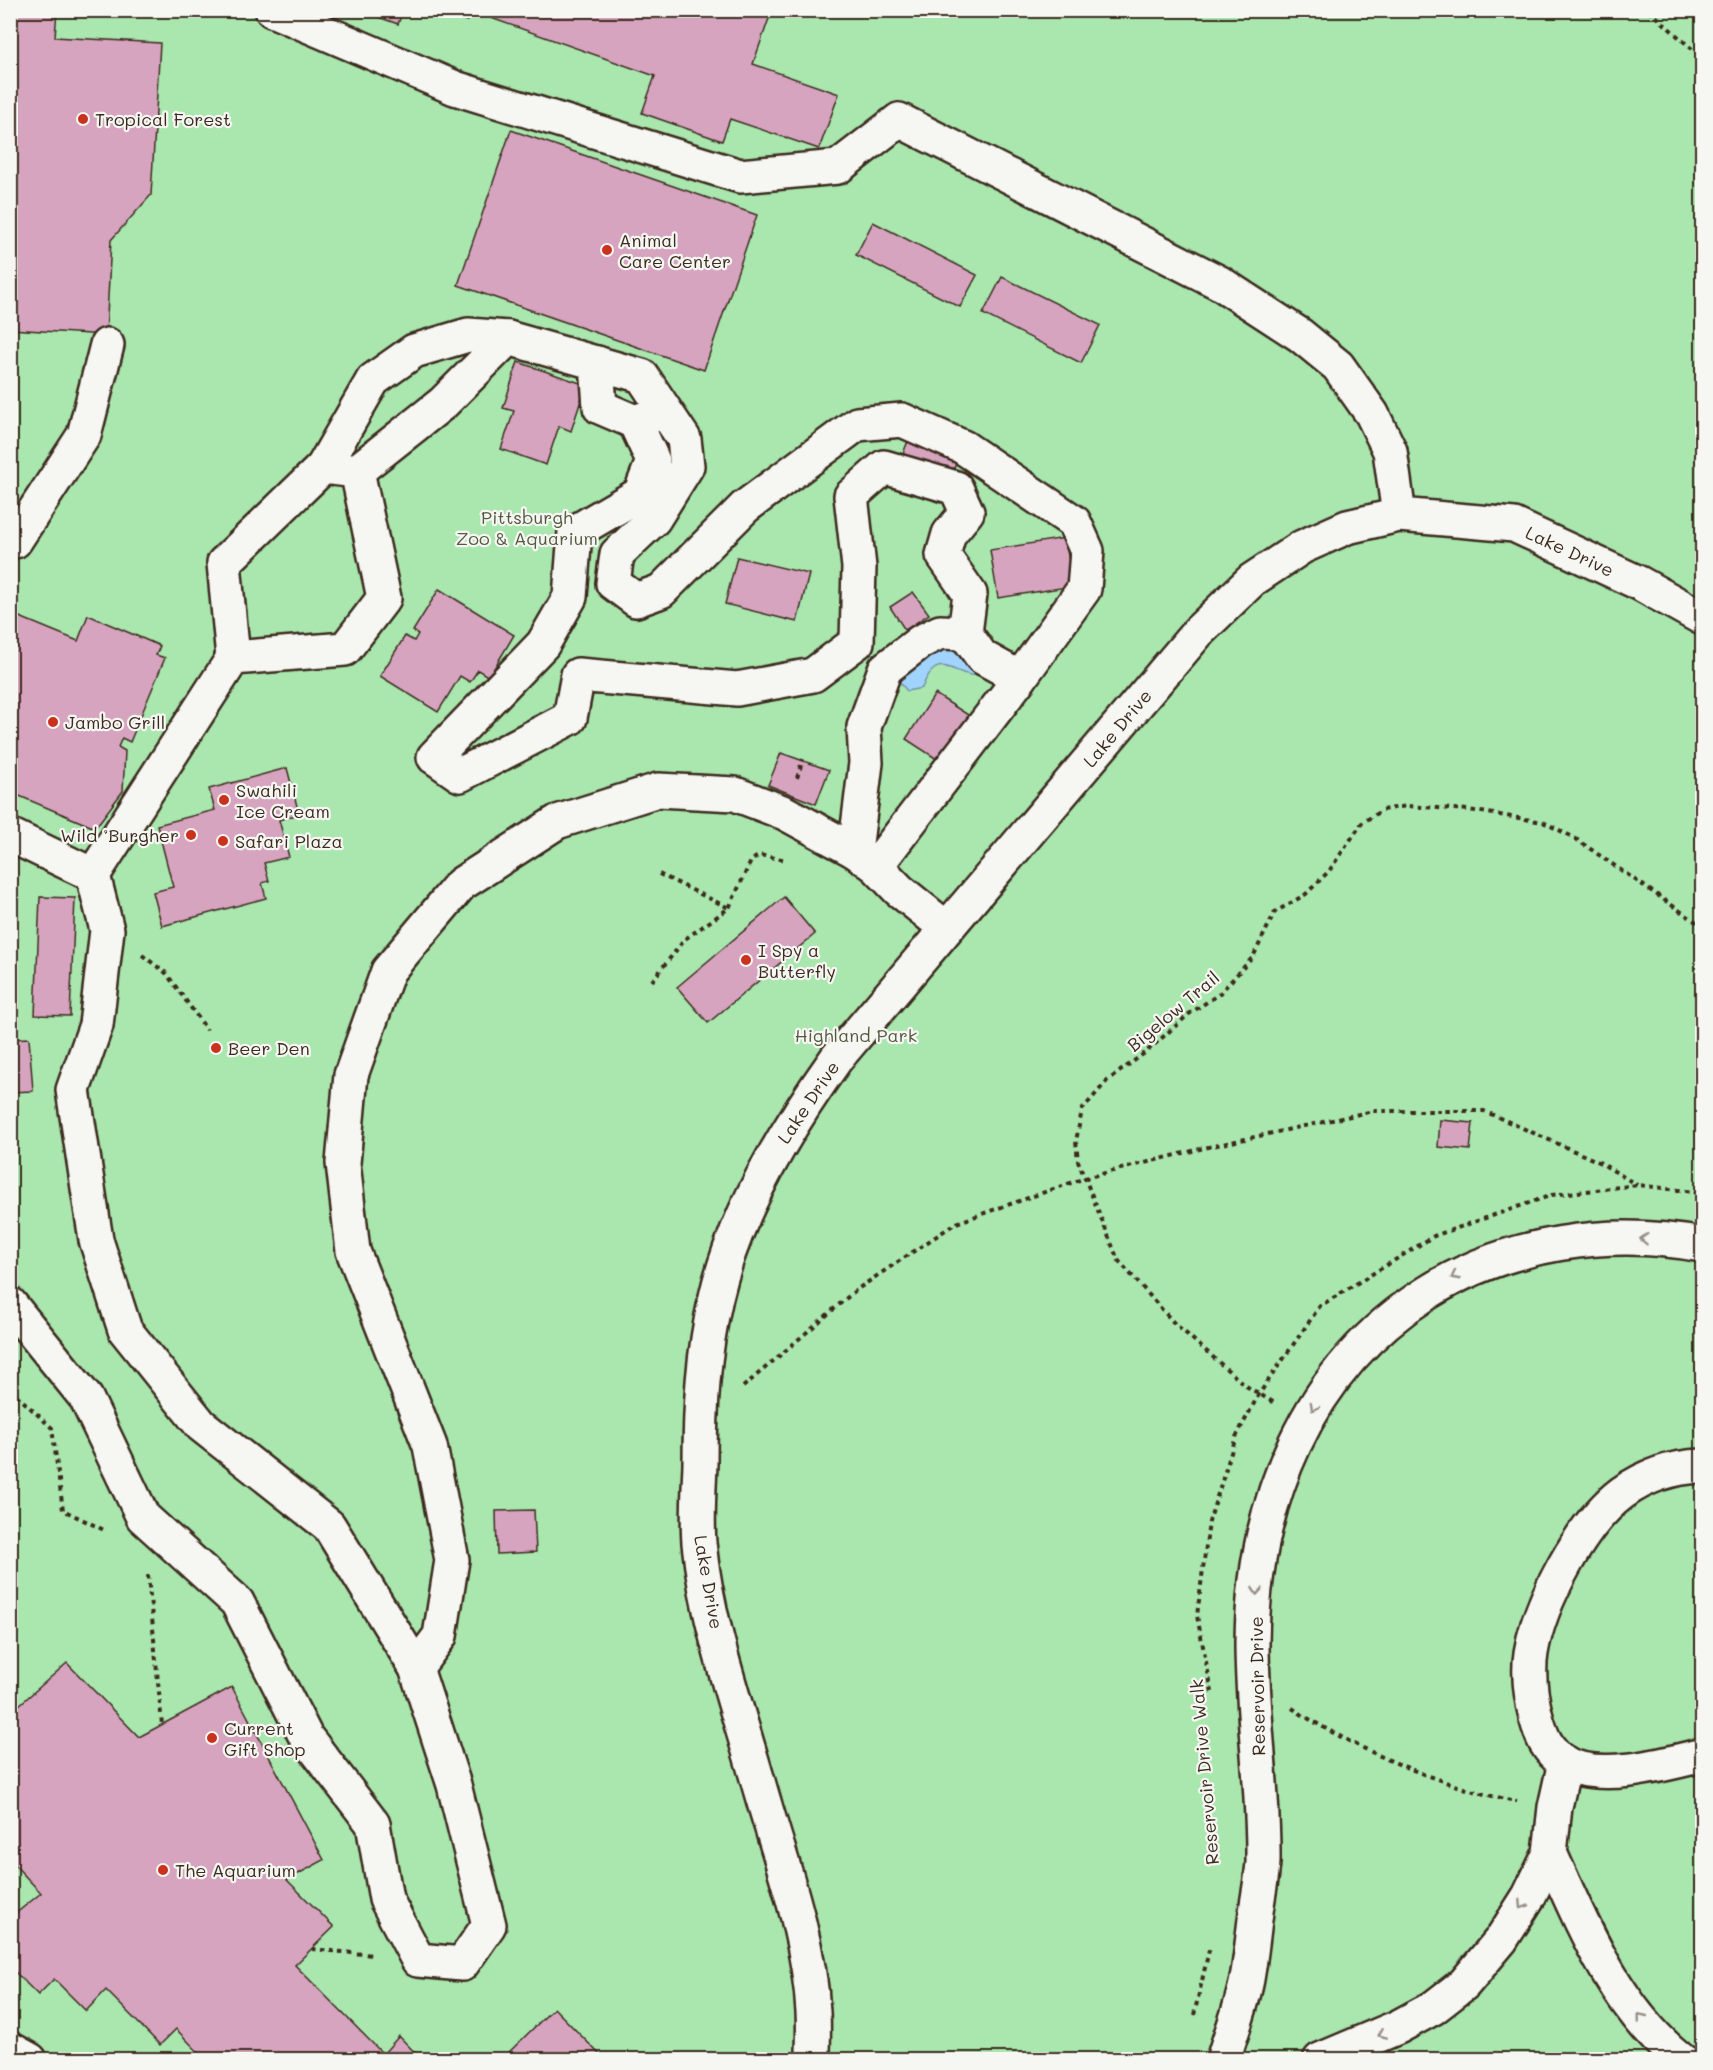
<svg xmlns="http://www.w3.org/2000/svg" width="1713" height="2070" font-family="Mali,sans-serif">
  <rect width="100%" height="100%" fill="#eddde3"/>
  <filter id="ink" filterUnits="userSpaceOnUse"><feTurbulence type="fractalNoise" baseFrequency=".0167" numOctaves="2"/><feDisplacementMap in="SourceGraphic" scale="12" xChannelSelector="R" yChannelSelector="G"/><feConvolveMatrix kernelMatrix="1 2 1 2 8 2 1 2 1" color-interpolation-filters="sRGB"/></filter>
  <g filter="url(#ink)">
    <!-- green -->
    <polygon fill="#a9e7af" stroke="#728866" stroke-width="1.5" points="11,11 1702,11 1702,2059 11,2060"/>
    <!-- water -->
    <path fill="#a0d4fe" stroke="#7890a4" stroke-width="1.5" d="M938,645H962L981,674C957,682 939,644 922,688L907,691L894,675Z"/>
    <!-- building -->
    <g fill="#d7a4c0" stroke="#3b2a1e" stroke-width="1.5">
      <polygon points="10,10 57,10 55,37 160,43 151,195 111,240 106,335 10,329"/>
      <polygon points="358,10 403,10 398,24"/>
      <polygon points="436,10 470,10 467,21"/>
      <polygon points="493,10 772,10 753,64 839,94 819,149 730,119 722,141 642,113 655,76 491,18"/>
      <polygon points="511,130 757,215 704,370 458,285"/>
      <polygon points="873,222 977,275 960,307 856,255"/>
      <polygon points="1002,277 1100,325 1081,363 983,314"/>
      <polygon points="518,362 586,385 571,431 559,426 546,465 501,449 514,411 503,408"/>
      <polygon points="910,436 959,456 940,503 891,484"/>
      <polygon points="1065,538 1073,586 998,598 990,550"/>
      <polygon points="737,557 809,574 797,622 725,604"/>
      <polygon points="439,589 514,635 489,677 478,670 470,682 460,676 438,712 380,676 405,636 414,641 418,634 413,631"/>
      <polygon points="913,592 929,614 905,630 890,607"/>
      <polygon points="10,613 78,641 88,615 160,646 156,655 165,658 130,742 122,738 118,747 125,751 123,791 95,828 10,792"/>
      <polygon points="935,694 976,720 946,765 906,739"/>
      <polygon points="781,753 829,770 816,804 768,785"/>
      <polygon points="287,768 299,814 279,820 289,857 264,863 269,881 262,883 266,898 162,926 153,892 173,887 157,825 215,810 209,789"/>
      <polygon points="40,897 75,898 70,1016 35,1015"/>
      <polygon points="784,897 815,934 708,1023 677,987"/>
      <polygon points="29,1038 33,1091 10,1092 10,1039"/>
      <polygon points="1440,1120 1473,1123 1470,1150 1438,1147"/>
      <polygon points="534,1510 536,1552 497,1554 496,1511"/>
      <polygon points="67,1663 139,1737 232,1687 324,1860 287,1880 334,1927 295,1965 383,2054 399,2036 422,2060 206,2060 176,2029 160,2045 106,1990 86,2011 54,1979 38,1995 10,1967 10,1910 15,1914 41,1893 10,1860 10,1713"/>
      <polygon points="554,2008 605,2060 501,2060"/>
    </g>
    <g fill="none" stroke-linecap="round" stroke-linejoin="round">
      <!-- minor casing -->
      <g stroke="#3b2a1e" stroke-width="38">
        <g id="minor">
          <polyline points="272,10 455,88 740,176 838,167 899,120 1220,283 1300,335 1338,366 1372,414 1390,451 1399,515"/>
          <polyline points="597,363 600,407 635,422 654,415"/>
          <polyline points="635,422 653,461 640,494 575,532 570,597 543,644 434,757 460,775 570,718 578,675 737,689 813,675 857,642 859,567 851,496 884,467 956,488 967,512 949,534 943,555 970,594 965,633 940,632 920,642 885,669 864,727 866,763 855,851"/>
          <polyline points="357,471 443,403 508,338"/>
          <polyline points="10,541 15,541 84,435 107,345"/>
          <polyline points="965,633 982,657 1020,678"/>
          <polyline points="233,658 224,563 323,467 373,380 414,351 468,335 508,338 642,376 684,439 687,466 654,519 617,554 613,583 636,600 661,591 745,507 857,424 902,420 963,447 1074,522 1087,551 1084,589 1020,678 876,866"/>
          <polyline points="10,835 93,875 107,930 96,1025 73,1090 96,1240 125,1330 201,1425 329,1526 416,1668 454,1785 489,1925 462,1964 418,1960 386,1899 373,1824 306,1737 237,1602 143,1517 86,1398 10,1304"/>
          <polyline points="93,875 233,658 345,649 384,598 357,471 323,467"/>
          <path d="M1702,1466C1672,1467 1647,1475 1622,1493C1581,1524 1539,1603 1531,1653C1528,1673 1531,1697 1536,1717C1541,1735 1547,1751 1564,1762C1597,1783 1667,1764 1702,1755"/>
          <polyline points="416,1668 440,1636 452,1560 430,1446 353,1251 343,1163 351,1075 388,971 461,884 557,822 658,790 735,794 785,813 855,851 876,866 899,890 946,928"/>
          <path d="M1550,1853C1583,1926 1616,2008 1681,2060"/>
          <polyline points="10,2049 30,2060"/>
          <path d="M813,2060C813,2044 814,2028 813,2012C809,1932 778,1854 757,1778C735,1701 707,1622 699,1543C697,1517 699,1490 700,1464C700,1407 703,1353 716,1297C735,1213 786,1129 836,1059L1198,632L1252,580L1302,547L1347,527L1399,515L1514,525L1639,583L1702,618"/>
          <path d="M1223,2060C1231,2033 1242,2006 1247,1979C1251,1957 1253,1934 1256,1912C1258,1896 1262,1878 1263,1862C1264,1789 1252,1716 1252,1643C1253,1504 1306,1369 1427,1293C1507,1242 1610,1228 1702,1245"/>
          <polyline points="1320,2060 1398,2027 1433,2008 1464,1984 1501,1940 1529,1896 1550,1853 1555,1807 1565,1762"/>
        </g>
      </g>
      <!-- path -->
      <g stroke="#3b2a1e" stroke-width="4" stroke-dasharray="4.5 4.5" stroke-linecap="butt">
        <polyline points="1649,10 1702,58"/>
        <polyline points="797,778 803,759"/>
        <polyline points="659,874 729,908"/>
        <polyline points="142,955 166,973 207,1030"/>
        <polyline points="652,981 685,939 729,908 751,861 759,855 787,860"/>
        <polyline points="743,1387 856,1290 956,1223 1085,1178 1204,1148 1373,1111 1484,1111 1599,1162 1637,1185"/>
        <polyline points="10,1389 52,1428 63,1510 106,1531"/>
        <polyline points="1273,1402 1246,1386 1174,1323 1118,1260 1078,1161 1076,1141 1082,1110 1107,1081 1146,1052 1189,1014 1219,994 1253,957 1275,912 1306,894 1329,871 1362,823 1382,810 1407,806 1469,810 1543,822 1573,837 1702,926"/>
        <polyline points="148,1575 162,1725"/>
        <polyline points="1212,1692 1197,1616 1209,1522 1236,1437 1259,1394 1320,1306 1434,1236 1552,1195 1638,1185 1702,1193"/>
        <path d="M1292,1708C1350,1747 1449,1790 1517,1801"/>
        <polyline points="312,1949 373,1955"/>
        <polyline points="1194,2015 1210,1946"/>
      </g>
      <!-- minor -->
      <use href="#minor" stroke="#f6f6f2" stroke-width="33"/>
    </g>
    <!-- one-way arrows -->
    <defs><path id="oneway-chevron" d="M-2-3.5L2.5 0L-2 3.5" fill="none" stroke-width="1.6" stroke-linecap="round" stroke-linejoin="round" transform="scale(1.5)"/></defs>
    <g stroke="#989088">
      <use href="#oneway-chevron" transform="translate(1644 1239) rotate(-177)"/>
      <use href="#oneway-chevron" transform="translate(1455 1276) rotate(152)"/>
      <use href="#oneway-chevron" transform="translate(1314 1407) rotate(118)"/>
      <use href="#oneway-chevron" transform="translate(1257 1591) rotate(95)"/>
      <use href="#oneway-chevron" transform="translate(1523 1905) rotate(123)"/>
      <use href="#oneway-chevron" transform="translate(1641 2017) rotate(-129)"/>
      <use href="#oneway-chevron" transform="translate(1382 2034) rotate(157)"/>
    </g>
  </g>
  <!-- markers -->
  <g fill="#c8321e" stroke="#f6f6f2" stroke-width="2">
    <circle cx="83" cy="119" r="6"/>
    <circle cx="607" cy="250" r="6"/>
    <circle cx="53" cy="722" r="6"/>
    <circle cx="224" cy="800" r="6"/>
    <circle cx="191" cy="835" r="6"/>
    <circle cx="223" cy="841" r="6"/>
    <circle cx="746" cy="960" r="6"/>
    <circle cx="216" cy="1048" r="6"/>
    <circle cx="212" cy="1738" r="6"/>
    <circle cx="163" cy="1870" r="6"/>
  </g>
  <g text-anchor="middle" dominant-baseline="central" stroke-width="4.5" stroke-linejoin="round" paint-order="stroke">
    <!-- poi labels -->
    <g font-size="18" fill="#3b2a1e" stroke="#f6f6f2" text-anchor="start">
      <text x="95" y="119">Tropical Forest</text>
      <text x="619" y="240">Animal<tspan x="619" dy="21">Care Center</tspan></text>
      <text x="65" y="722">Jambo Grill</text>
      <text x="236" y="790">Swahili<tspan x="236" dy="21">Ice Cream</tspan></text>
      <text x="179" y="835" text-anchor="end">Wild ’Burgher</text>
      <text x="235" y="841">Safari Plaza</text>
      <text x="758" y="950">I Spy a<tspan x="758" dy="21">Butterfly</tspan></text>
      <text x="228" y="1048">Beer Den</text>
      <text x="224" y="1728">Current<tspan x="224" dy="21">Gift Shop</tspan></text>
      <text x="175" y="1870">The Aquarium</text>
    </g>
    <!-- park labels -->
    <g font-size="18" fill="#565942" stroke="#f6f6f2">
      <text x="527" y="517">Pittsburgh<tspan x="527" dy="21">Zoo &amp; Aquarium</tspan></text>
      <text x="856" y="1035">Highland Park</text>
    </g>
    <!-- street labels -->
    <g font-size="18" fill="#3b2a1e" stroke="#f6f6f2">
      <text transform="translate(1570 551) rotate(25)">Lake Drive</text>
      <text transform="translate(1117 728) rotate(-50)">Lake Drive</text>
      <text transform="translate(1173 1011) rotate(-40)">Bigelow Trail</text>
      <text transform="translate(808 1102) rotate(-56)">Lake Drive</text>
      <text transform="translate(709 1582) rotate(80)">Lake Drive</text>
      <text transform="translate(1257 1686) rotate(-91)">Reservoir Drive</text>
      <text transform="translate(1204 1772) rotate(-95)">Reservoir Drive Walk</text>
    </g>
  </g>
  <!-- margin -->
  <rect width="1713" height="2070" fill="none" stroke="#f6f6f2" stroke-width="36"/>
  <rect x="18" y="18" width="1677" height="2034" fill="none" stroke="#3b2a1e" stroke-width="2" filter="url(#ink)"/>
</svg>
